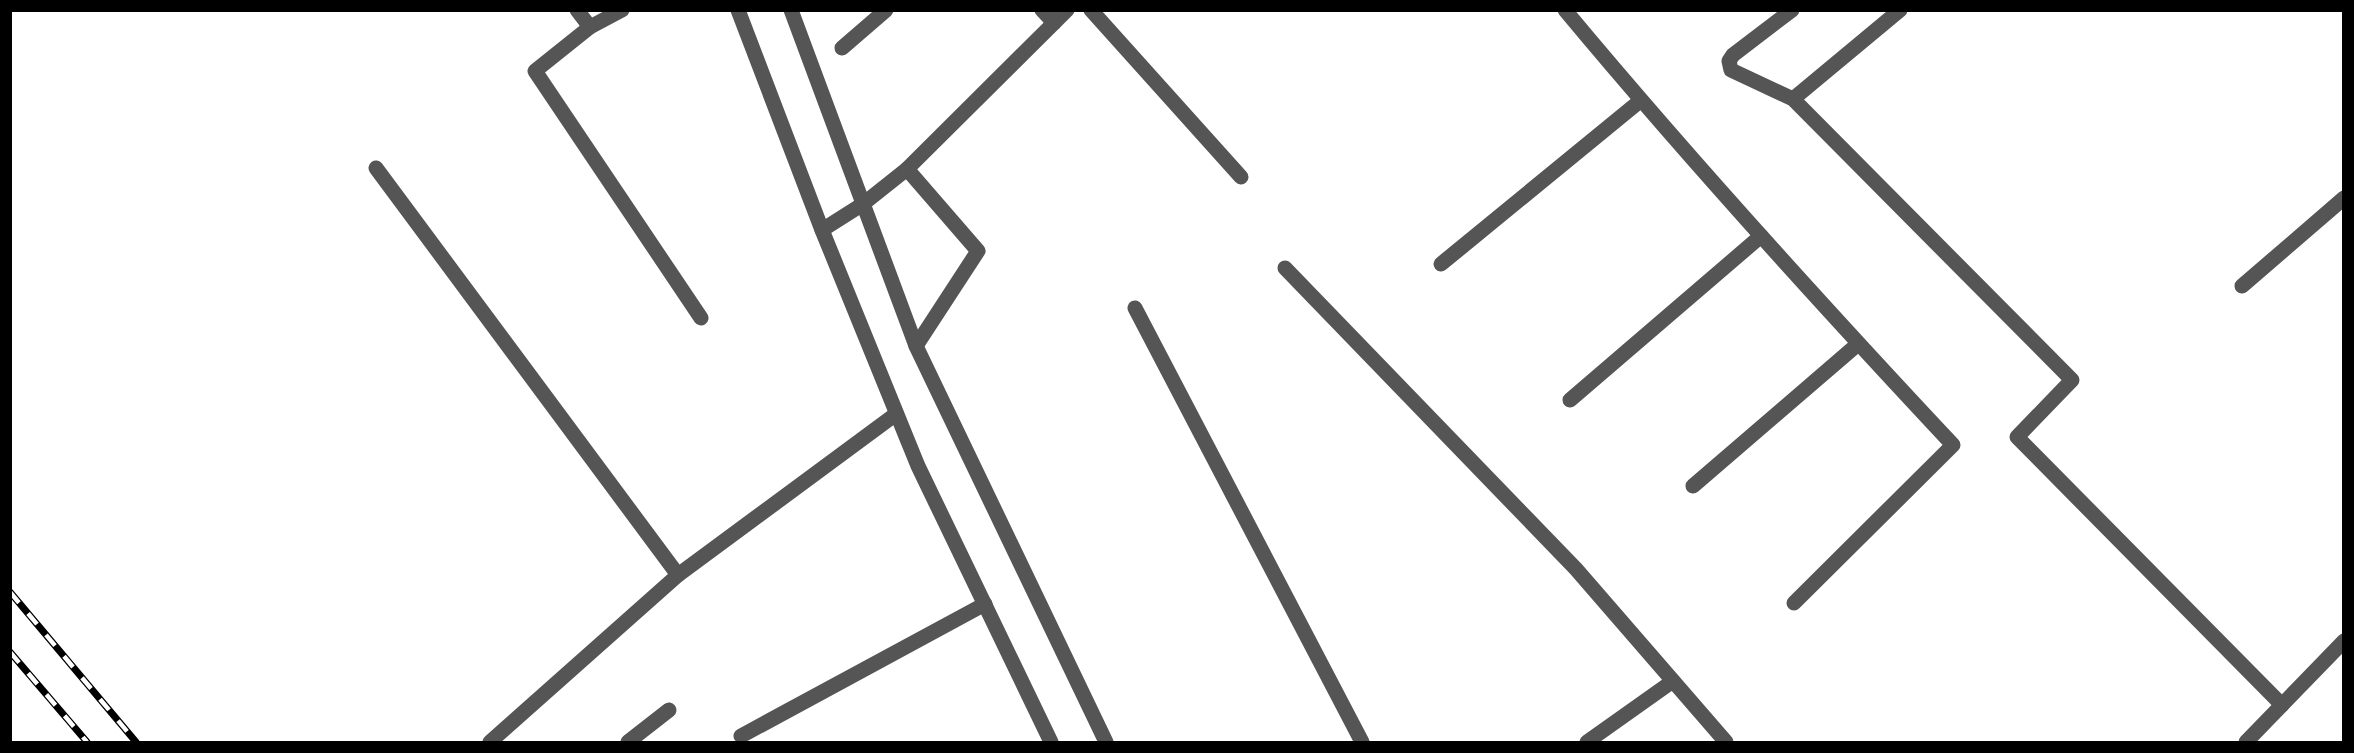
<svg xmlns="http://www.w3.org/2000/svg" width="2354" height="753" font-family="Raleway,sans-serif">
  <rect width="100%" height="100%" fill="#fff"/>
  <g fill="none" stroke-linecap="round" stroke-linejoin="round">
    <!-- minor -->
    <g stroke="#555" stroke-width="15">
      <polyline points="577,10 590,27 622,10"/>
      <polyline points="738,10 822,230 918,466 1051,742"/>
      <polyline points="791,10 916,346 1106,742"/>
      <polyline points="1042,10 1054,23"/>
      <polyline points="1091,10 1241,177"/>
      <path d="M1565,10C1690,160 1820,303 1953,445L1794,603"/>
      <polyline points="1792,10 1733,55 1729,61 1731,70 1793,99 2072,380 2017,437 2282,705"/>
      <polyline points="590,27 535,71 701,318"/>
      <polyline points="842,48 886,10"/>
      <polyline points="1793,99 1900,10"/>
      <polyline points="376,168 678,575"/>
      <polyline points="822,230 863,204 907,169"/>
      <polyline points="1441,264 1640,101"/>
      <polyline points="1285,268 1576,569 1726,742"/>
      <polyline points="2242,286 2344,198"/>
      <polyline points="1135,308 1362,742"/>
      <polyline points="916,346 978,251 907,169 1067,10"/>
      <polyline points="1570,400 1761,236"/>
      <polyline points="1693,486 1858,344"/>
      <polyline points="741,736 985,604"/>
      <polyline points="490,742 678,575 896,414"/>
      <polyline points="628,742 669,710"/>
      <polyline points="1587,742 1673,681"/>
      <polyline points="2246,742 2344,641"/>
    </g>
    <!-- rail casing -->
    <g stroke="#000" stroke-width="7">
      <g id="rail">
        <polyline points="10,592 136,742"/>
        <polyline points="10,652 87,742"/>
      </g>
    </g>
    <!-- rail -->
    <use href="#rail" stroke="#fff" stroke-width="4.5" stroke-dasharray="14" stroke-linecap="butt"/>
  </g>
  <!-- border -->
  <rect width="2354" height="753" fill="none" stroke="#000000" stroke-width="24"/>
</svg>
